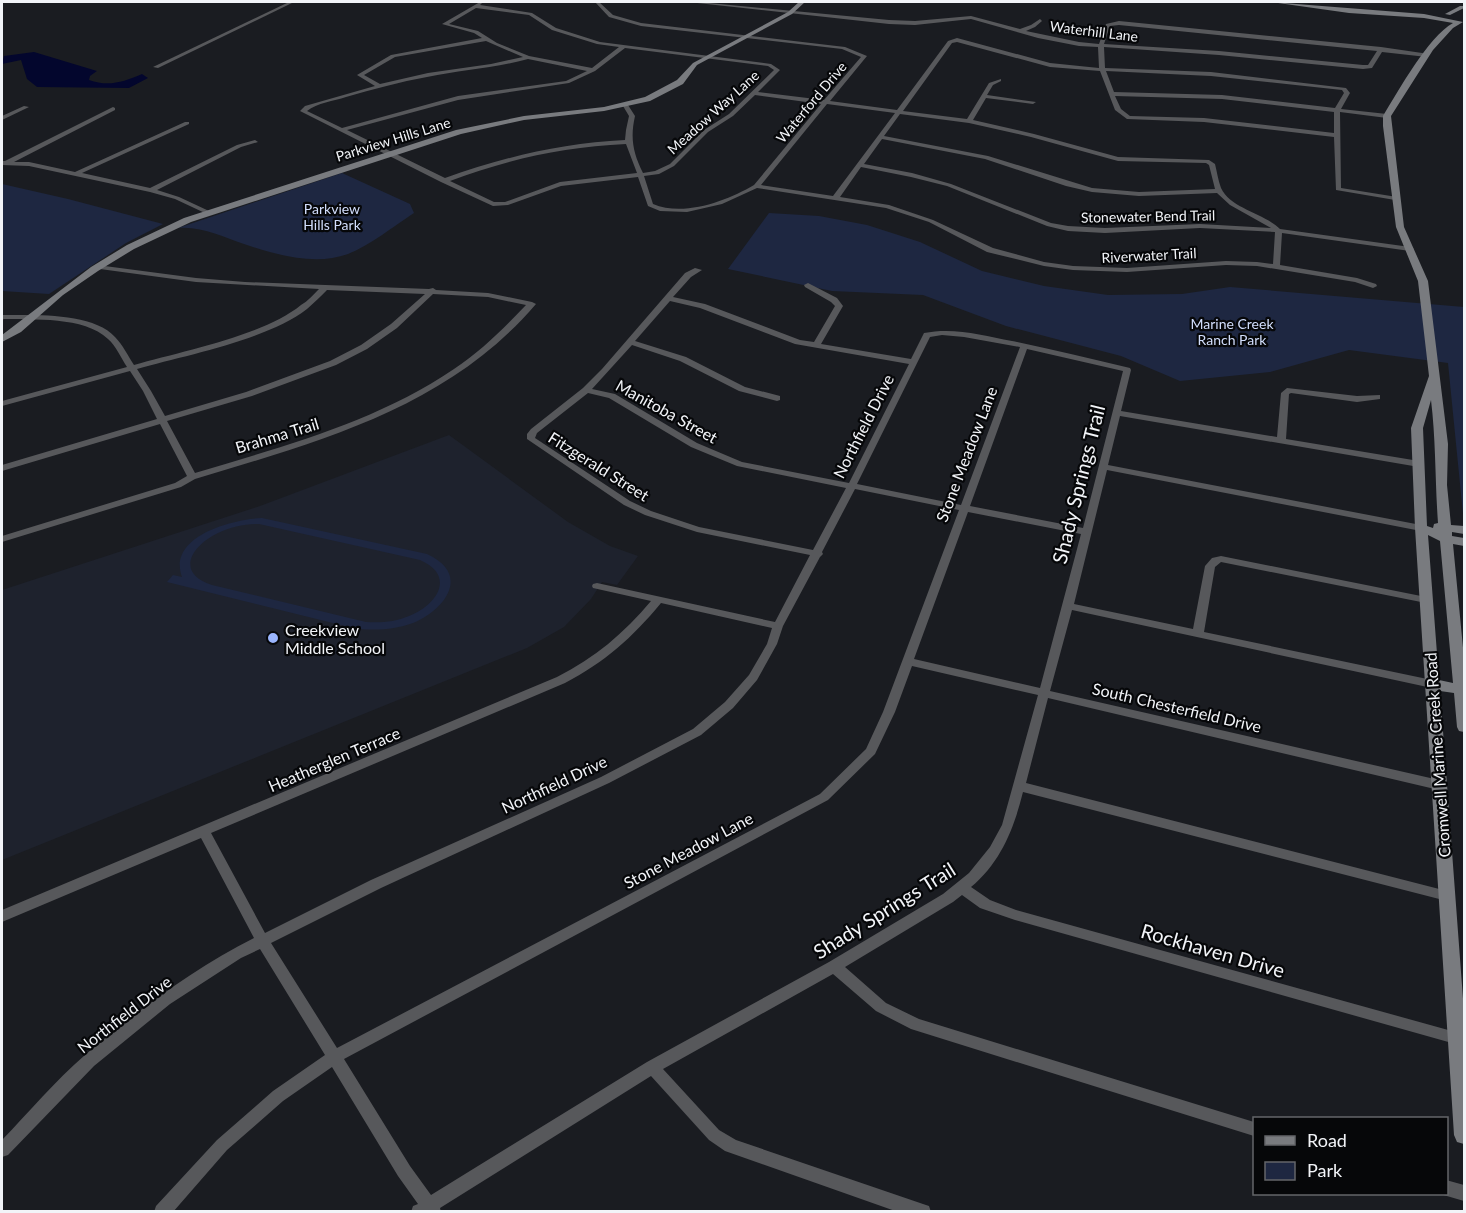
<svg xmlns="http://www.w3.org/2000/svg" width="1466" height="1213" font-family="Lato,sans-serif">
  <rect width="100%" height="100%" fill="#1a1c21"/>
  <!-- built -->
  <polygon fill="#1e222d" points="449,435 568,522 610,546 638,556 617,585 602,582 591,599 564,627 527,648 2,860 2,590 260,506"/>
  <!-- green -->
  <g fill="#1e2741" fill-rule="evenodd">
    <path d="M342,173L410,204L414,213C394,226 369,246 348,254C315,266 276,255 244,244C223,237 202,226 178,228Z"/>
    <polygon points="2,184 68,199 163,224 126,243 49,294 2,291"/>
    <polygon points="769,213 819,216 867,225 920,242 982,271 1044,286 1108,295 1182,294 1230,287 1464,307 1464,524 1448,363 1349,350 1270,372 1180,381 1121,356 1006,326 923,295 832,291 728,269"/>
    <path d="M262,518L427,554C471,574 446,609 413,623C394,630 373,631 353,628L167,582L173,575L182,577C167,536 233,519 262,518ZM259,524L420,560C457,576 436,606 409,616C395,622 381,623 366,622L212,585C175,573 191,546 218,533C231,527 244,524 259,524Z"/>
  </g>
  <!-- water -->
  <path fill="#03062d" d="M34,52L97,71L90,76L89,80C109,87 123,82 142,74L148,78L129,88L37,87L27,79L21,60L2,64L4,56Z"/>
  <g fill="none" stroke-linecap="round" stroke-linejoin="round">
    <!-- street -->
    <g fill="#57585b" fill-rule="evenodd">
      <polygon points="289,2 294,2 158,68 153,67"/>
      <path d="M480,2L482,3L480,5L532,13L556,28L600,42L771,64L780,70L758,92L824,100L861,57L842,49L641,26L609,17L595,2H599L613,15L641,23L845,47L867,56L830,101L897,110L948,41L957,38L1050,63L1099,68L1098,47L1079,46L1038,38L971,19L915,25L889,24L688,2H699L889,20L915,21L971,16L1020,29L1031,25L1040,19L1042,21L1035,27L1026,31L1079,42L1099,44L1106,24L1119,21L1381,47L1429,54L1427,57L1382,52L1372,68L1363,69L1219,55L1104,47L1105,68L1211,72L1346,88L1350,93L1341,109L1387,114L1390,116L1387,118L1340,112L1341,188L1397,197L1398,198L1395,200L1336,190L1334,137L1204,122L1127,119L1115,110L1100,71L1050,67L957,42L952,43L903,111L967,119L989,83L1001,79V81L993,85L987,95L1036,102L1033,104L986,98L973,120L1034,134L1118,157L1209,160L1215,164C1217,172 1218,180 1221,188C1231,209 1264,213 1280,229L1410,247L1414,249L1410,251L1282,233L1280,265L1357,278L1376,284L1377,286L1373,288L1355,282L1257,266L1226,265L1127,272L1073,270L1044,266L987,252L929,222L886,208L757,188L722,204L687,212L660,211L648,206L638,177L561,186L508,205L493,206L441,182L300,111L305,106L375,86L357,75L391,55L482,38L474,33L442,24ZM476,8L529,15L552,30L597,44L619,47L592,68L529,56L497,43L478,31L449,24ZM1119,25L1377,51L1368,65H1363L1219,51L1104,44L1110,26ZM486,41L523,57L491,64L428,73L380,84L364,75L395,57ZM625,48L768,66L774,70L729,114L704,130L670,164L655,171L643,173C633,153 630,138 635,116L628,105L626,104L623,106L629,116L626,130L625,140C562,143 504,157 445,178L347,130L458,100L569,83L595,71ZM528,59L587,71L566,81L458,96L342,128L307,111C317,103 334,101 346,97C373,89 400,82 427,77C461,70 495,68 528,59ZM1106,71L1211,76L1342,90L1344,93L1335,108L1222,95L1114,92ZM755,95L821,104L754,185C727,201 684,217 653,204L644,176L659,174L674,166L708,132L733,116ZM1115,96L1222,99L1334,112V133L1204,118L1130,116L1121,109ZM827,104L895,113L833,196L761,185ZM900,114L969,123L1031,137L1118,161L1206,163L1209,165L1215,189L1139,192L1092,188L988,156L884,136ZM882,139L985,159L1066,186L1092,192L1139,196L1217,193L1230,205L1271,228L1200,224L1105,228L1068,226L1051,223L951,184L912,173L864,164ZM626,144L637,173L560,182L505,202H494L450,181C509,159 563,147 626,144ZM861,167L911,177L947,186L1047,226L1068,231L1105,233L1200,228L1275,232L1273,264L1257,262L1226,261L1127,268L1073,266L1044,262L993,248L933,220L889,205L840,197Z"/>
      <polygon points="24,106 29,107 2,120 2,116"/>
      <polygon points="113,107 115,108 115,110 14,162 29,162 75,172 185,122 189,122 189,124 82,173 150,188 237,145 255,140 258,142 241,147 157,190 179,197 209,211 209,213 207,214 175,199 150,192 29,166 2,165 2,161 5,161"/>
      <path d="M97,265L196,278L245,282L429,289L433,288L436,290L488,293L532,302L536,304C447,408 320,441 195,479L181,487L2,542V536L175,483L187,476L160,424L2,471V465L157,419L143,391L130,371L2,406V401L127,367C121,358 116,346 108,339C84,316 33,320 2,319V315C33,315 93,312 115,337C123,345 128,356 134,365C182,351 263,336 301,305C308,301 313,295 319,289L196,282L100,269H97ZM327,290L425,294L391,324L361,345L330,361L246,392L165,416L151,391L137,369C186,355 267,340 307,309C314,303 321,296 327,290ZM433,294L488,297L526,305C504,328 481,351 454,369C376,422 284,446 195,473L167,421L252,396L336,365L367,349L397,328Z"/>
      <path d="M695,268L702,270L691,277L673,297L705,304L800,340L814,342L835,306L831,302L805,287L804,285L808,283L837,298L843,306L821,344L911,359L924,333C953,327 983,335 1012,341C1051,349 1091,359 1130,368L1131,370L1121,411L1277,437L1281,393L1287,388L1357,396L1380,395V399L1357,402L1291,393L1289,394L1286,439L1419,461L1424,464L1422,466L1419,467L1120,416L1108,465L1421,525L1424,526L1426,528L1424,530L1421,531L1107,470L1074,604L1193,629L1205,566L1212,558L1221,556L1426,597L1431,600L1430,602L1426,603L1221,562L1215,567L1204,632L1432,680L1436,681L1438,684L1436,687L1432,688L1072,610L1050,691L1439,780L1443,782L1445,785L1443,788L1439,790L1048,698L1026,783L1447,891L1452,892L1454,896L1452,900L1447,901L1023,792C1014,828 1001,862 971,887L990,900L1016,910L1459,1033L1464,1035V1044L1459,1045L1015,920L980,908L962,895L953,902L845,967L886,1003L919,1019L1254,1122V1136L911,1029L876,1011L833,974L663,1069L719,1130L736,1140L923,1204L929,1206L931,1212H898L725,1151L709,1140L651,1076L440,1208L441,1212H411L413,1206L418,1204L398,1176L332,1067L283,1101L227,1150L173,1212H154L156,1206L217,1140L273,1091L325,1055L260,949L241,958L170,1004L94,1066L8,1155L2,1157V1140C29,1112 55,1081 85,1055C137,1011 193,969 254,938L201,838L2,922V910L557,677C595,658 624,633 651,601L593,588L592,586L593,584L597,583L775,622L810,555L697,532L645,515L624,505L527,439V434L531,429L583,388L602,369L685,273ZM670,301L700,308L795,344L909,364L849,483L742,462L697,443L615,394L592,389L632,345L680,361L739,391L777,401L780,400V396L745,387L686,357L635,341ZM942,335L964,337L1020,347L961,505L857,484L930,337ZM1027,349L1123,371L1083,528L970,506ZM588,393L609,398L691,447L737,466L846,488L813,550L699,527L651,511L630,501L535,438L537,433ZM855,489L959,510L883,712L866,749L820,794L337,1048L271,943L381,888L609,783L701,735L733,708L757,680L777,644L783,626L820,557L823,554L822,552ZM968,512L1081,534L1040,688L914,659ZM661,603L772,628L767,644L749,675L725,702L693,729L601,777L371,880L265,933L211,833L565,683C605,662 632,638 661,603ZM912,666L1038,695L1002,825L990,847L969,873L943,894L829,962L647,1062L431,1195L410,1166L344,1059L828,800L875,754L895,712Z"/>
      <polygon points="1446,1180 1464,1185 1464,1201 1440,1194 1446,1194"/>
    </g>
    <!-- secondary -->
    <g fill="#797b7f" fill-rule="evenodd">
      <polygon points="799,2 805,2 792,14 697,65 683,84 650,101 604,111 524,120 461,134 191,222 134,249 98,271 63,295 21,332 2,342 2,335 91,267 127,245 184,218 456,130 524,116 604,107 645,97 677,80 693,63 788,12"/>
      <path d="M1271,2L1424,14L1463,22L1453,28L1433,50L1391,116L1404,227L1428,281L1448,444L1447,485L1451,525L1464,526V534L1452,532V536L1464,538V546L1453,544L1464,658V732L1459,731L1457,727L1454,693L1440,691L1464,1012V1144L1457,1142L1454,1135L1415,528L1411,428L1429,376L1418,281L1396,227L1383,126V116C1399,90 1428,37 1453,23L1424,18L1349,13ZM1431,400C1436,441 1435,482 1438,523L1434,524L1433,528L1427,526L1423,428ZM1428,535L1440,541L1453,683L1439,680Z"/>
      <polygon points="1460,6 1464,6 1464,8 1450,15 1445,14"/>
    </g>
  </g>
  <!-- markers -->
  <circle fill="#9ab5fd" stroke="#060709" stroke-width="2" cx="273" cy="638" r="6"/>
  <g text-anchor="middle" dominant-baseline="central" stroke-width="4.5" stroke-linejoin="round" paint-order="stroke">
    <!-- far-street labels -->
    <g font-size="14" fill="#f2f4f8" stroke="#060709">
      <text transform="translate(1094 31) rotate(7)">Waterhill Lane</text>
      <text transform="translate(811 102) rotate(-50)">Waterford Drive</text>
      <text transform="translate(713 112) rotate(-42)">Meadow Way Lane</text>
      <text transform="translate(393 139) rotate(-17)">Parkview Hills Lane</text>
      <text transform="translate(1148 216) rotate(-1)">Stonewater Bend Trail</text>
      <text transform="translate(1149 255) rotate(-3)">Riverwater Trail</text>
    </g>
    <!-- far-park labels -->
    <g font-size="14" fill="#d2defc" stroke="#060709">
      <text x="332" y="208">Parkview<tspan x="332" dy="16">Hills Park</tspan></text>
      <text x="1232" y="323">Marine Creek<tspan x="1232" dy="16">Ranch Park</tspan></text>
    </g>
    <!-- street labels -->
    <g font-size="16" fill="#f2f4f8" stroke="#060709">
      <text transform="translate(667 411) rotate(29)">Manitoba Street</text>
      <text transform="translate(863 426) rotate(-63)">Northfield Drive</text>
      <text transform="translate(277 435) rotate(-17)">Brahma Trail</text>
      <text transform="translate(966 454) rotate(-69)">Stone Meadow Lane</text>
      <text transform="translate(599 466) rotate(32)">Fitzgerald Street</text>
      <text transform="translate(1177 707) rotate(13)">South Chesterfield Drive</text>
      <text transform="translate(1437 755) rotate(-94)">Cromwell Marine Creek Road</text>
      <text transform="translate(334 759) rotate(-23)">Heatherglen Terrace</text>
      <text transform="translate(554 784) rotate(-25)">Northfield Drive</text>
      <text transform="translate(688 850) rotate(-28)">Stone Meadow Lane</text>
      <text transform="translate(124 1014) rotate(-38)">Northfield Drive</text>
    </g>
    <!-- poi labels -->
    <g font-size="16" fill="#f2f4f8" stroke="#060709" text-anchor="start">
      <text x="285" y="629">Creekview<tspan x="285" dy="18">Middle School</tspan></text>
    </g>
    <!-- near-street labels -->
    <g font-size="20" fill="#f2f4f8" stroke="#060709">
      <text transform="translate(1078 484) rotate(-76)">Shady Springs Trail</text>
      <text transform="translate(884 910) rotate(-32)">Shady Springs Trail</text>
      <text transform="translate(1213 950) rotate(16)">Rockhaven Drive</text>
    </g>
  </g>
  <!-- border -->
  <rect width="1466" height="1213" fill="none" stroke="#f2f4f8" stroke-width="6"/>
  <!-- legend -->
  <rect x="1253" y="1117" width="195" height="78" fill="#060709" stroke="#646669" stroke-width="1.5"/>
  <rect x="1265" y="1136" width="30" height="9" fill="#797b7f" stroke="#646669" stroke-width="1.5"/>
  <text x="1307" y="1147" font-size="18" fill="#f2f4f8">Road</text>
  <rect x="1265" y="1162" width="30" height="18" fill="#1e2741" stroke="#646669" stroke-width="1.5"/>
  <text x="1307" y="1177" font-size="18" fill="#f2f4f8">Park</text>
</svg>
